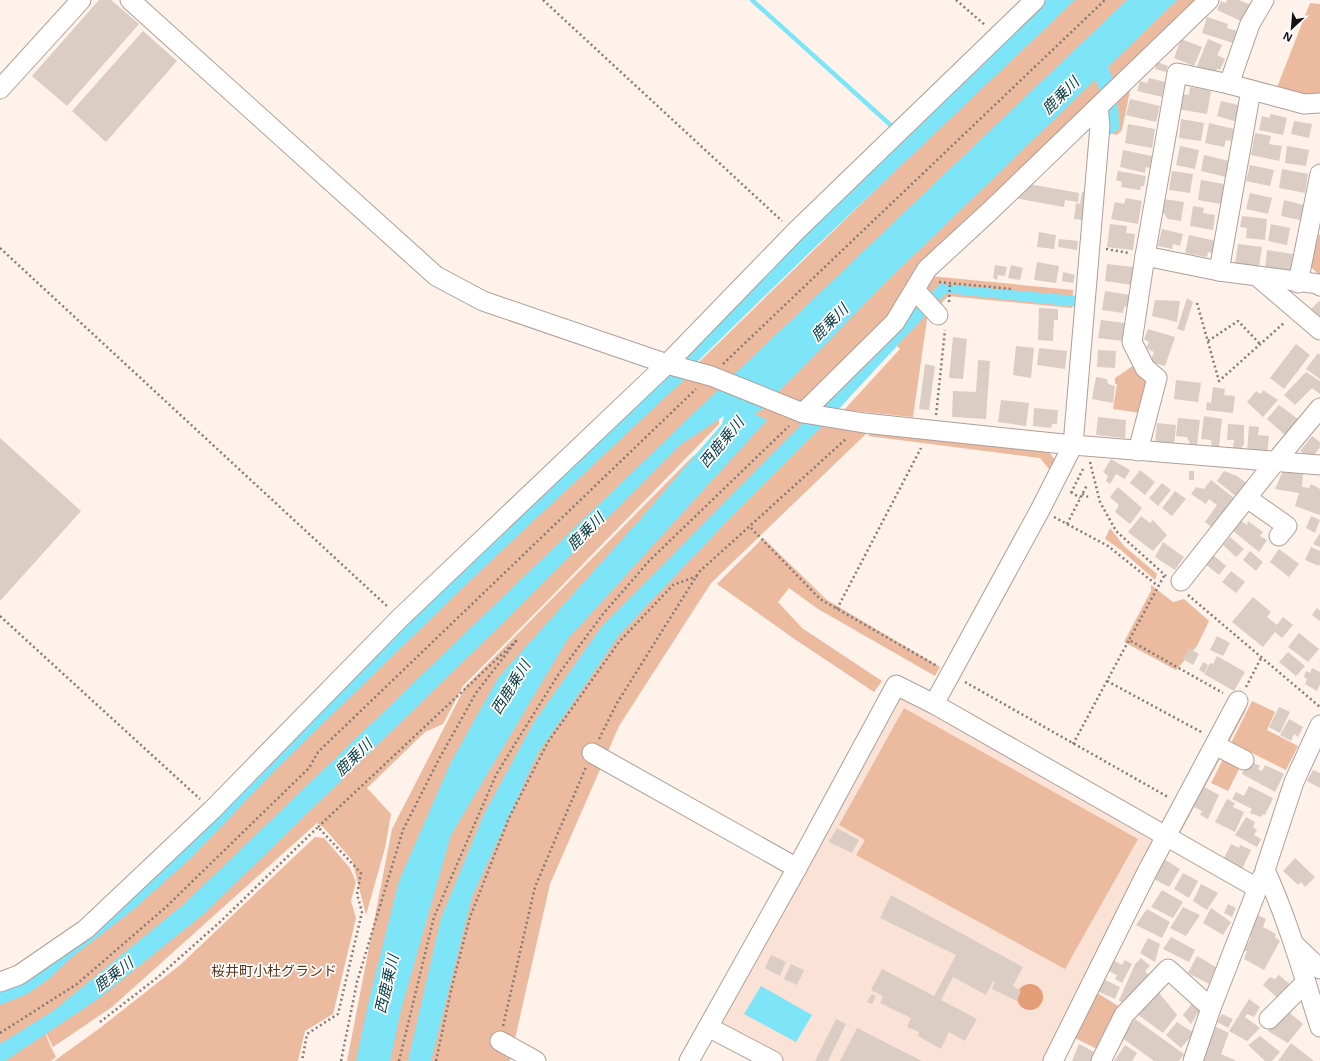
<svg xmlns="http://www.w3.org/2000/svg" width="1320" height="1061" font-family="'Open Sans','Noto Sans JP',sans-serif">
  <rect width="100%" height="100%" fill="#fff2eb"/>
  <!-- built -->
  <polygon fill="#fae3d6" points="896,685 1166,836 1053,1061 773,1061 708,1027"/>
  <!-- green -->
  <g fill="#ecba9f">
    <polygon points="1067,0 1202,0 896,313 801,405 698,363 1021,48"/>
    <polygon points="1310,3 1320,4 1320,94 1303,97 1276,90"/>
    <polygon points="1135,79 1130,91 1122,130 1117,135 1105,132 1107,109"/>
    <polygon points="1320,234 1320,274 1319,275 1310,266 1315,239"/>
    <polygon points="930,276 1073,290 1072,308 948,296 927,319 913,417 844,410 900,349 887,336"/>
    <polygon points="1137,363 1149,379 1141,413 1113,409 1117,384 1115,384 1115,378"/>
    <polygon points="667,367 720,386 719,424 550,598 463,686 443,724 425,732 367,788 391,814 385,848 366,915 352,860 324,828 317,823 112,1007 53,1047 42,1025 51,1047 56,1057 51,1061 0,1061 0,984 17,978 28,998 18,977 69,941"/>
    <polygon points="761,404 869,431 711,583 619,726 550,884 510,1061 347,1061 392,829 465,687 691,458"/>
    <polygon points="872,432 1046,448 1058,464 1047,483 1049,469 1040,458 868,436"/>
    <polygon points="1110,528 1124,546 1157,574 1155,580 1121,550 1105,539"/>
    <polygon points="763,538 827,600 940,667 935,676 818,609 789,588 778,602 802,628 882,681 874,692 796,640 717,584"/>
    <polygon points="1151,585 1173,602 1184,599 1209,621 1197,646 1176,670 1124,642 1151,591"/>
    <polygon points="1252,701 1275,712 1267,730 1298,746 1286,770 1248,751 1228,791 1211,783"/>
    <polygon points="1239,706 1246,710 1179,835 1174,833"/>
    <polygon points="904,708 1138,839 1065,969 856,855 865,840 839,825"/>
    <polygon points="315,837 324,838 350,868 356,882 351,901 356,918 333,1014 305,1031 298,1061 54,1061 100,1028 180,965"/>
    <polygon points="1094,991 1123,1009 1101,1051 1073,1037"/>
  </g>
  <!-- forest -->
  <circle fill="#e39d77" cx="1030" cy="997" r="13"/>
  <!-- water -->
  <g fill="#7ee5f8">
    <polygon points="1038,0 1075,0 807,255 697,362 686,358 855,179"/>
    <path d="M1127,0H1177L1108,67C1117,87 1119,107 1119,129L1108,136L1098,85L1095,80L887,281L759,412L753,413L767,420L567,640L451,835L401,1010L390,1061H356L369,1000L399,881L451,762L498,678L643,516L722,424L724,416L680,445L508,618L205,913L98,999L5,1061H0V1044L53,1011L184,904L699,408Z"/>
    <polygon points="940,284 1078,296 1077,307 946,293 835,413 817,410"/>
    <polygon points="670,368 689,375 479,572 275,770 192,857 134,909 72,957 50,978 27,994 0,1005 0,987 18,982 325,699"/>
    <polygon points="807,419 826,423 808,440 729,519 620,634 538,753 472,897 431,1061 408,1061 441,918 484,814 534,722 602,626"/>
    <polygon points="761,986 812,1015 796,1042 744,1014"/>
  </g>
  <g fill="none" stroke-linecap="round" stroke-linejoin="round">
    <!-- stream -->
    <polyline stroke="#7ee5f8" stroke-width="4.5" points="752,0 895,129"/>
  </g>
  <!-- building -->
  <g fill="#dbccc4">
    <polygon points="99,0 111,0 139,24 67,106 32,76"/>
    <polygon points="1227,0 1239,0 1251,5 1243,22 1217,10 1221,1 1226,3"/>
    <polygon points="1207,17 1228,24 1227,28 1237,31 1233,43 1202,33"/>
    <polygon points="143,31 177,61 106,142 72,111"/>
    <polygon points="1181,39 1202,47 1194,66 1174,58"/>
    <polygon points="1208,39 1222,45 1217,55 1225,59 1220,70 1217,69 1215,74 1197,66"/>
    <polygon points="1157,62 1168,66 1166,72 1155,69"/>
    <polygon points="1149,78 1165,82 1162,97 1137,91 1140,81 1147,83"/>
    <polygon points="1190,87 1211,91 1207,114 1178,109 1181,94 1189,95"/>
    <polygon points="1130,99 1160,106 1156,122 1126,115"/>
    <polygon points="1221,101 1242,106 1237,122 1217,116"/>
    <polygon points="1271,114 1287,118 1283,135 1259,130 1262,116 1269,118"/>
    <polygon points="1181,119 1204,123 1201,141 1179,138"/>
    <polygon points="1294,121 1312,124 1309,138 1291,134"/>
    <polygon points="1209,123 1234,129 1231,141 1226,140 1224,147 1205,143"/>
    <polygon points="1128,124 1155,129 1152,148 1125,143"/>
    <polygon points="1255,133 1271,136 1269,144 1282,146 1279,161 1251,155"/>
    <polygon points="1180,146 1199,150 1195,169 1176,165"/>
    <polygon points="1287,146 1309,150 1306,166 1285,163"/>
    <polygon points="1123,150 1152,156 1150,168 1146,167 1145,173 1120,167"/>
    <polygon points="1204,155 1229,161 1226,177 1201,171"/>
    <polygon points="1250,165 1274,170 1270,186 1246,181"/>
    <polygon points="1282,169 1308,174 1305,193 1279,188"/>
    <polygon points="1118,171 1146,176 1144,186 1141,186 1140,190 1121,187 1122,182 1116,180"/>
    <polygon points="1172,171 1193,174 1190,193 1169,190"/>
    <polygon points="1201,180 1224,184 1221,204 1198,200"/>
    <polygon points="1029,184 1079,193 1078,202 1065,200 1064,207 1014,198"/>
    <polygon points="1082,192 1086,193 1083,220 1074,219 1076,203 1080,204"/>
    <polygon points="1250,193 1272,198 1268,214 1246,209"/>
    <polygon points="1126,198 1142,201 1138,224 1111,219 1115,202 1124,204"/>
    <polygon points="1163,199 1184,202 1181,221 1168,219 1161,210"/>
    <polygon points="1284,200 1304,205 1300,220 1281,216"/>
    <polygon points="1193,206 1204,208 1203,213 1215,215 1213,230 1190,226"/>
    <polygon points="1242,216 1267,219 1265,240 1246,238 1247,228 1240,227"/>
    <polygon points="1110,224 1127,226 1126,233 1135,234 1133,250 1107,247"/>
    <polygon points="1271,224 1290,228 1287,245 1268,241"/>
    <polygon points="1162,229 1183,234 1180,246 1173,244 1172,249 1158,246"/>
    <polygon points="1039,232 1056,235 1054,249 1037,247"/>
    <polygon points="1189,235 1216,241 1213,253 1208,252 1207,257 1185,253"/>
    <polygon points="1059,239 1078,241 1077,250 1058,247"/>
    <polygon points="1238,244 1262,247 1259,267 1235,264"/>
    <polygon points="1267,250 1293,254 1290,272 1265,268"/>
    <polygon points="1037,262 1059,266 1056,283 1034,280"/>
    <polygon points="1107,264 1134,267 1132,285 1105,281"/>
    <polygon points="995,265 1007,267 1005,276 998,275 997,280 993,278"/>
    <polygon points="1011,265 1023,268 1020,280 1008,278"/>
    <polygon points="1063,272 1075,275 1073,283 1062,281"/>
    <polygon points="1105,291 1130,295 1128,306 1124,307 1123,313 1102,310"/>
    <polygon points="1187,298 1193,302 1184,331 1177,329"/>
    <polygon points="1155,300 1180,301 1177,322 1152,316"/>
    <polygon points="1319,301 1320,302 1320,317 1311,309"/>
    <polygon points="1039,308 1058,309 1058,320 1054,320 1053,341 1038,340"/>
    <polygon points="1101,320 1125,323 1123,341 1098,338"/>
    <polygon points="1148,329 1175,337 1165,366 1150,362 1154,352 1146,348 1149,342 1144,339"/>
    <polygon points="953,337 967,339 963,379 949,378"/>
    <polygon points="1296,344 1310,355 1284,389 1270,378"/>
    <polygon points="1016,346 1034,348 1031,378 1013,375"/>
    <polygon points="1039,348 1067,351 1065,369 1037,365"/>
    <polygon points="1098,350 1116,351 1115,368 1097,367"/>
    <polygon points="1318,353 1320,355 1320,379 1306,369"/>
    <polygon points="978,360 990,361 986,419 952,417 953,391 976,392"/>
    <polygon points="925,364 935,366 929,410 919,409"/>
    <polygon points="1306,372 1320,381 1320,394 1312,388 1295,405 1284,395"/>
    <polygon points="1096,377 1107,379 1108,384 1115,386 1113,403 1092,399"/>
    <polygon points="1176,380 1201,383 1198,402 1174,399"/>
    <polygon points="1213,387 1225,389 1224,395 1235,396 1233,413 1206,410 1207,402 1211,403"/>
    <polygon points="1263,390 1278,400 1263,417 1247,402 1256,391 1261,394"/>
    <polygon points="1001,400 1029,403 1026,426 998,422"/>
    <polygon points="1279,405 1298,419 1285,435 1267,419"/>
    <polygon points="1034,408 1058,410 1057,424 1052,424 1051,428 1033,426"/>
    <polygon points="1204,416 1222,419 1219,447 1212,446 1211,440 1201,439"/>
    <polygon points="1098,417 1126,420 1125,438 1096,435"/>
    <polygon points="1178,418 1200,420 1197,445 1190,444 1187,437 1176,436"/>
    <polygon points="1157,423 1176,425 1174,446 1155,444"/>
    <polygon points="1228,424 1244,425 1244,444 1240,450 1233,450 1234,440 1227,440"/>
    <polygon points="1249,426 1259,427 1258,435 1269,436 1267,455 1247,453"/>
    <polygon points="1312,436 1320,442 1320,447 1311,459 1300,451"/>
    <polygon points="0,438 81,511 0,601"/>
    <polygon points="1111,459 1130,470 1125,479 1116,474 1110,484 1106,481 1108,476 1103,472"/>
    <polygon points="1140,470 1155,482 1145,495 1130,483"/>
    <rect x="1189" y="471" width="5" height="9"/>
    <polygon points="1224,471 1237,476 1248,484 1238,498 1217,481"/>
    <polygon points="1283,471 1303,473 1302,487 1309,488 1311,484 1320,489 1320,515 1295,506 1299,493 1275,489"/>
    <polygon points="1211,480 1238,501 1213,528 1205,522 1217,505 1209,499 1206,504 1191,494 1196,487 1204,489"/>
    <polygon points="1162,483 1171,490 1158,506 1149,498"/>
    <polygon points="1118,487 1142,508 1130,524 1115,512 1119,505 1110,497"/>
    <polygon points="1175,491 1186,499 1172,516 1162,508"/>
    <polygon points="1141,516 1150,523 1153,520 1167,535 1153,551 1128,532"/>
    <polygon points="1311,516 1320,520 1315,533 1306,528"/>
    <polygon points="1240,520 1247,525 1248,521 1263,532 1260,536 1267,540 1259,552 1232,530"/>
    <polygon points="1320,533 1320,547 1313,544"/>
    <polygon points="1230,537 1244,549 1236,557 1223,545"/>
    <polygon points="1163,542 1184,557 1175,570 1155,557"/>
    <polygon points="1311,547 1320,551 1320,563 1319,566 1305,560"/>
    <polygon points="1279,549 1299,564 1289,577 1270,562"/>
    <polygon points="1250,551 1263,562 1256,571 1243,560"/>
    <polygon points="1213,555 1226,566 1219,575 1205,564"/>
    <polygon points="1231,571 1245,582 1236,593 1222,582"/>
    <polygon points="1253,597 1271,612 1267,617 1277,625 1283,617 1293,625 1282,638 1275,632 1263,647 1232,622"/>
    <polygon points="1317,608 1320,611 1320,621 1312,615"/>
    <polygon points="1299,633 1319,649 1308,662 1288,647"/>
    <polygon points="1217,636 1230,643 1223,656 1210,650"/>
    <polygon points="1189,648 1199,654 1193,665 1183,659"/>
    <polygon points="1288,652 1305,666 1296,676 1279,662"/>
    <polygon points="1217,656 1245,672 1234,691 1204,674 1210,663 1213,664"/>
    <polygon points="1203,662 1208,665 1204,673 1199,670"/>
    <polygon points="1312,668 1320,672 1320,684 1317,691 1305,684 1307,679 1304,677 1306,671 1310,673"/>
    <polygon points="1279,707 1290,712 1280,733 1269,727"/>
    <polygon points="1289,719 1303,727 1298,737 1294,734 1291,741 1280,735"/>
    <polygon points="1248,760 1260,766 1258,769 1262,771 1265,765 1284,774 1275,792 1242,774"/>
    <polygon points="1313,770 1320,773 1320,788 1307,781"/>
    <polygon points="1249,786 1273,798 1265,815 1263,814 1261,817 1250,813 1252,809 1232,799 1236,792 1244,796"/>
    <polygon points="1204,787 1219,795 1208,819 1200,815 1202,811 1194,807"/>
    <polygon points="1227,799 1235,803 1233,807 1244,812 1235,832 1215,822"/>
    <polygon points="1246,817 1255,822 1253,827 1257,830 1254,835 1261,839 1257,847 1235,835"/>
    <polygon points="837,828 859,840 852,853 829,842"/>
    <polygon points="1231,844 1239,848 1240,845 1251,850 1242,869 1223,860"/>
    <polygon points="1295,858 1315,877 1305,887 1301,882 1298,885 1283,871"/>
    <polygon points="1164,859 1180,869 1169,887 1154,879"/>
    <polygon points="1183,873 1198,881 1189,898 1174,889"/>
    <polygon points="1201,884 1218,893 1207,910 1193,901"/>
    <polygon points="1162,890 1183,902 1173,918 1151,907"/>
    <polygon points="891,895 1023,967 1013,986 1021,991 1017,1001 992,989 995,982 993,981 986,995 953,977 941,1000 977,1019 965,1041 949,1032 941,1049 918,1036 919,1032 907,1027 911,1018 880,1003 883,996 871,990 882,969 934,996 956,955 880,918"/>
    <polygon points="1228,904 1236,908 1232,917 1224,913"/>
    <polygon points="1183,907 1200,915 1186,936 1170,928"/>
    <polygon points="1211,908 1231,922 1223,935 1203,923"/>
    <polygon points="1147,909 1170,922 1162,938 1136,925"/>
    <polygon points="1258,915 1266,919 1263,927 1276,934 1275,937 1280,941 1264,970 1244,959 1247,951 1244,951 1251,937 1249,936"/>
    <polygon points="1171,937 1195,950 1189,962 1163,949"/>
    <polygon points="1148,938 1160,944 1155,962 1140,953"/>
    <polygon points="771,955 786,962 780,976 765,968"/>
    <polygon points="1197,956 1216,967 1209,984 1188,973"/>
    <polygon points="1141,958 1150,966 1145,971 1151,978 1125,1006 1119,1000 1135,964"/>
    <polygon points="1113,960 1122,965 1125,960 1132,964 1122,983 1115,979 1117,975 1107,970"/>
    <polygon points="791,964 804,970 797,985 784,979"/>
    <polygon points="1279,975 1293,987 1280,1000 1263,985 1270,977 1275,979"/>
    <polygon points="1103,979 1120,987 1115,999 1097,991"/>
    <polygon points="1156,989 1177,1015 1163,1033 1137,1014"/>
    <polygon points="872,994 876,996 872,1004 867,1002"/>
    <polygon points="1249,999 1260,1007 1254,1017 1247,1014 1245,1017 1260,1028 1247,1041 1229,1031"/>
    <polygon points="1194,1001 1201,1008 1191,1024 1183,1015"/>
    <polygon points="1285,1009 1303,1024 1288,1043 1268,1031"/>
    <polygon points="1222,1014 1233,1019 1228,1028 1217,1022"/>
    <polygon points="836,1019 846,1024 828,1061 815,1061"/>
    <polygon points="1135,1019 1184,1054 1179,1061 1154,1061 1121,1037"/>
    <polygon points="1177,1022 1194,1033 1181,1048 1166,1035"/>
    <polygon points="1216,1027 1229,1033 1221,1054 1237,1061 1201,1061"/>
    <polygon points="857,1028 922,1061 840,1061"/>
    <polygon points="1260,1036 1280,1052 1272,1061 1265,1061 1248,1045"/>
    <polygon points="1291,1043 1314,1061 1278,1061"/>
    <polygon points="1079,1044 1098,1054 1095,1061 1072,1061"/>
    <polygon points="1125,1045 1137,1053 1132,1061 1114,1061"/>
  </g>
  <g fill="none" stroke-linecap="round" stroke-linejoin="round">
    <!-- minor casing -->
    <g stroke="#ae9f98" stroke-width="21">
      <g id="minor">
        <polyline points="130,0 436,276 483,301 667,364 711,376 803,413 864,423 1073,445 1320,465"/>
        <polyline points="1229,84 1250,24 1264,0"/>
        <polyline points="0,89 81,0"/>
        <polyline points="1145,256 1219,271 1319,284 1320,286"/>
        <polyline points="1219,271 1251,90"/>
        <polyline points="1258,277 1320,330"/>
        <polyline points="1298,283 1320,174"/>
        <polyline points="915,290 938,315"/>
        <polyline points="803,413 895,322 927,269 990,211 1209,0"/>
        <polyline points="1138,451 1157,378 1145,368 1132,342 1145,256 1177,73 1229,84 1304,104 1320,103"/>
        <polyline points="1247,498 1287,526 1279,536"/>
        <polyline points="1181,581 1275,462 1320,408"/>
        <polyline points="934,704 1040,510 1073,445 1100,126 1098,107"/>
        <path d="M1320,725L1294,782L1265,870C1288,920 1303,974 1320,1027"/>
        <polyline points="1215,745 1244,760"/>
        <polyline points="592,753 797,868"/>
        <polyline points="1295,945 1320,969"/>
        <polyline points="0,982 19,975 86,929 212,810 400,618 667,364 795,232 1035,0"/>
        <polyline points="1269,1019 1306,982"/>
        <polyline points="708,1027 773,1061"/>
        <polyline points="500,1041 536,1061"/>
        <polyline points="689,1061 797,868 896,685 934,704 1257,888"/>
        <polyline points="1053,1061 1147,872 1238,701"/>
        <polyline points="1101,1061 1124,1015 1168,969 1211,1008"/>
        <polyline points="1193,1061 1211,1008 1262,877"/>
      </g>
    </g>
    <!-- path -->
    <g stroke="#837a75" stroke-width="2.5" stroke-dasharray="2 3" stroke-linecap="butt">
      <polyline points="543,0 782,221"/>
      <polyline points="956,0 985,25"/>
      <polyline points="0,248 388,607"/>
      <polyline points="1106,249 1129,253"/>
      <polyline points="939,282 1011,289"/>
      <polyline points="949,302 950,283"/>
      <polyline points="1197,303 1219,381 1285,322"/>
      <polyline points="1208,341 1238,321 1260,344"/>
      <polyline points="723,364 1105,0"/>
      <polyline points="936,415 945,330"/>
      <polyline points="1090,462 1100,502 1116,531 1166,576"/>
      <polyline points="1071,492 1080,498"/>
      <polyline points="1071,493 1083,469"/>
      <polyline points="1082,494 1088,497"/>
      <polyline points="1054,517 1108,546 1158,586"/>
      <polyline points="1067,524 1087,485"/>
      <polyline points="751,528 820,599 937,666"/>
      <polyline points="1164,576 1129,640 1223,693"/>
      <polyline points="1188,595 1320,707"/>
      <polyline points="837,609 921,448"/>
      <polyline points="0,616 200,799"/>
      <polyline points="1107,681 1203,733"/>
      <polyline points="965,682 1168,797"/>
      <polyline points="1246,687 1261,658"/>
      <polyline points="599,739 617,703 699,572 847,438"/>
      <polyline points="1073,744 1129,640"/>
      <polyline points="318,827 516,641 476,693 439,759 403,830 357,982 341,1061"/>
      <polyline points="100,1022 158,977 220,922 318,827 361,873 357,894 362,912 338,1014 307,1034 302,1061"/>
      <polyline points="503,1026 535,887 586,767"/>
      <polyline points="0,1033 77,984 166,907 309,768 318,752 696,389"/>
      <polyline points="399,1061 434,917 496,775 518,739 560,672 603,614 650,560 789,426"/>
      <polyline points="436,1061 452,986 470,917 509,818 548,742 619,642 673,585 697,576"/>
    </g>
    <!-- minor -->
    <use href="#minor" stroke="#fff" stroke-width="19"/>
  </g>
  <g text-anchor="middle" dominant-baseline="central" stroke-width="3.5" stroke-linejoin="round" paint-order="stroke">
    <!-- park labels -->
    <g font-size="14" fill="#603317" stroke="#fff">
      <text x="274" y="970">桜井町小杜グランド</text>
    </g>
    <!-- water labels -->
    <g font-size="15" font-style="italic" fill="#0b3c44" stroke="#fff">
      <text transform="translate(1060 95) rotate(-45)">鹿乗川</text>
      <text transform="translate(829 322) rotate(-45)">鹿乗川</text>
      <text transform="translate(721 442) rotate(-50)">西鹿乗川</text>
      <text transform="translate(585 531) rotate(-45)">鹿乗川</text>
      <text transform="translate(510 687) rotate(-58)">西鹿乗川</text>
      <text transform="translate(353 757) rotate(-44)">鹿乗川</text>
      <text transform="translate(113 974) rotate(-37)">鹿乗川</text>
      <text transform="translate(386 984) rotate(-77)">西鹿乗川</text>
    </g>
  </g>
  <!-- north arrow -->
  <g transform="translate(1292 28) rotate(206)" stroke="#ffffff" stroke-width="3" paint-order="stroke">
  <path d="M0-3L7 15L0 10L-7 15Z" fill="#181310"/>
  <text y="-6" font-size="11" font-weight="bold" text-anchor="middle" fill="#181310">N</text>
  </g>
</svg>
